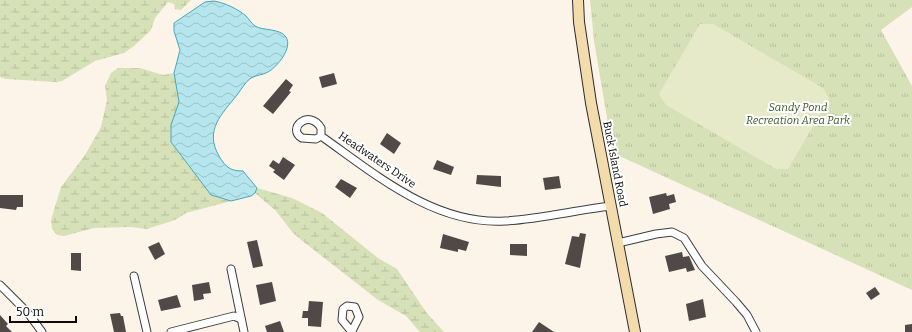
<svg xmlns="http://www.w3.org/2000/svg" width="912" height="332" font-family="Bitter,serif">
  <defs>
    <pattern id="grass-tufts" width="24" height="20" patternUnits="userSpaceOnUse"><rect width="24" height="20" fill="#d7e1b8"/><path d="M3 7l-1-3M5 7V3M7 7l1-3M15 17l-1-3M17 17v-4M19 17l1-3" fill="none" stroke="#b7c09d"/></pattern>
    <pattern id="wetland-marsh" width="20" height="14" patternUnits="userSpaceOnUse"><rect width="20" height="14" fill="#d7e1b8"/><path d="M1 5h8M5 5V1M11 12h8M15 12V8" fill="none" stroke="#b7c09d"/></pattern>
    <pattern id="water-waves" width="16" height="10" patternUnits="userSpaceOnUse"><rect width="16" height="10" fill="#b5e5ed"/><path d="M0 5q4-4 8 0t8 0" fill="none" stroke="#9ac3ca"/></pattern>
  </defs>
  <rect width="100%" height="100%" fill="#fcf4e9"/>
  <!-- grass -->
  <polygon fill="url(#grass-tufts)" points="590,0 912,0 912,7 881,30 912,86 912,290 613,153 594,41"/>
  <!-- wetland -->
  <g fill="url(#wetland-marsh)">
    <polygon points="0,0 191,0 181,10 175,9 174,4 168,2 155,18 151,30 134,46 124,53 95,61 62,81 55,82 6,79 0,77"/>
    <polygon points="118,68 140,68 163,75 174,73 179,102 171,142 187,164 215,197 231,201 186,213 175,220 147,229 131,227 94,228 64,236 57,235 52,229 51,220 61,187 85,155 101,127 107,100 105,86 111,73"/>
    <polygon points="257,188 292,198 322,213 378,258 397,269 426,312 444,332 420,332 406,316 378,300 305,243 293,233 276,211 255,193"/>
  </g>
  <!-- pitch -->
  <polygon fill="#e6eac9" points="700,24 713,24 823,88 829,99 788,169 776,169 666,105 659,94"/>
  <!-- water -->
  <path fill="url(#water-waves)" stroke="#46a7ba" d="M214,1C225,3 238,9 246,16C249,19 251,23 255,26C263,31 280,28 286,37C293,48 277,67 268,72C263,75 256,75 251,78C245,82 241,90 237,95C222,114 204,130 219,156C226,168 231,171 243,171L257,188L255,193L251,196L231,201L211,195L171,142V125L179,102L174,73L180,50L174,31V23L205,2Z"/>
  <!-- building -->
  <g fill="#514948">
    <polygon points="334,73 337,84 322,88 319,77"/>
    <polygon points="286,79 293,85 289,91 291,92 273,114 263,106"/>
    <polygon points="387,133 401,143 394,154 380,144"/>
    <polygon points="283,157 295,165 284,180 273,172 275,170 269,166 273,160 279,164"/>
    <polygon points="437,160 454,167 451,175 433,169"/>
    <polygon points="477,175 501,176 501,187 476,184"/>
    <polygon points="559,176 561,188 545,190 543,178"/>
    <polygon points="341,179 357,188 350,198 335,187"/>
    <polygon points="666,193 667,196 674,194 676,202 669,204 670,209 653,214 649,197"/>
    <polygon points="0,195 23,195 23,207 17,207 16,210 0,208"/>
    <polygon points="580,233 586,234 580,268 565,264 572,236 579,237"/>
    <polygon points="443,234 469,242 466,251 458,249 458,252 440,248"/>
    <polygon points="257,240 263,266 253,268 247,242"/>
    <polygon points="159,242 165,254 155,260 148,247"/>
    <polygon points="510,244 527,244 527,256 510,255"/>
    <polygon points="682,252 683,257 689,256 695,270 687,272 686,268 669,272 665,256"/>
    <polygon points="71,253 81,253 81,271 71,270"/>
    <polygon points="209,282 211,293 203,294 204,299 194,301 192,285"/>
    <polygon points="272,282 276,301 260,305 256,285"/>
    <polygon points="875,287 880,294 871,300 866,293"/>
    <polygon points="177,295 181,307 161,311 158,300"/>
    <polygon points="703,299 706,317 689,321 686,304"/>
    <polygon points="309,301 323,302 321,327 308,326 308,318 302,318 303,311 308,311"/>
    <polygon points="120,313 121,316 123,316 126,332 114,332 110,314"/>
    <polygon points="0,315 8,324 6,326 12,332 0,332"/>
    <polygon points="280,321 284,332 267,332 265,326"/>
    <polygon points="539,322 554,332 532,332"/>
    <polygon points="912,324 912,332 905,332 905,325"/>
  </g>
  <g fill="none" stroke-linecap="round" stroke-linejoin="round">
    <!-- minor casing -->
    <g stroke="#3d3d3d" stroke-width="9">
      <g id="minor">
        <path d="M321,136L316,139L302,138C286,129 309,108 321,128V136C375,174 434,225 505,221C540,219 576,210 611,206"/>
        <polyline points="618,243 656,234 672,232 684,238 702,266 736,302 747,315 756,332"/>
        <polyline points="231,269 244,332"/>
        <polyline points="134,276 147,332"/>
        <polyline points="0,285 28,313 42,332"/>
        <polyline points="352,331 359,317 355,307 347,306 343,309 342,320 352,332"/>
        <polyline points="171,332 234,316 241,319"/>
      </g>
    </g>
    <!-- secondary casing -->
    <g stroke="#2c2c2c" stroke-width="12">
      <polyline id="secondary" points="578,0 579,22 591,103 635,332"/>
    </g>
    <!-- minor -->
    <use href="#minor" stroke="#fff" stroke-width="7"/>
    <!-- secondary -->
    <use href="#secondary" stroke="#f4dbac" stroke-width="10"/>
  </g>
  <g text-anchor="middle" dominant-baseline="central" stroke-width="4" stroke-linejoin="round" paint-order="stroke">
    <!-- park labels -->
    <g font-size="11" font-style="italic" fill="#3b5724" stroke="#fff">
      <text x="798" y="107">Sandy Pond<tspan x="798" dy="13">Recreation Area Park</tspan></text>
    </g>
    <!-- street labels -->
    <g font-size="11" fill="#0a0a0a" stroke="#fff">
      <text transform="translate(377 160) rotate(34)">Headwaters Drive</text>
      <text transform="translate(615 164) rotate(79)">Buck Island Road</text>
    </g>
  </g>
  <!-- scale -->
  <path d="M10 316v6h66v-6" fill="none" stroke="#0a0a0a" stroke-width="2"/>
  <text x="16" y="316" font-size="12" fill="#0a0a0a" stroke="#ffffff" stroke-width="3" paint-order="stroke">50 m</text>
</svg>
